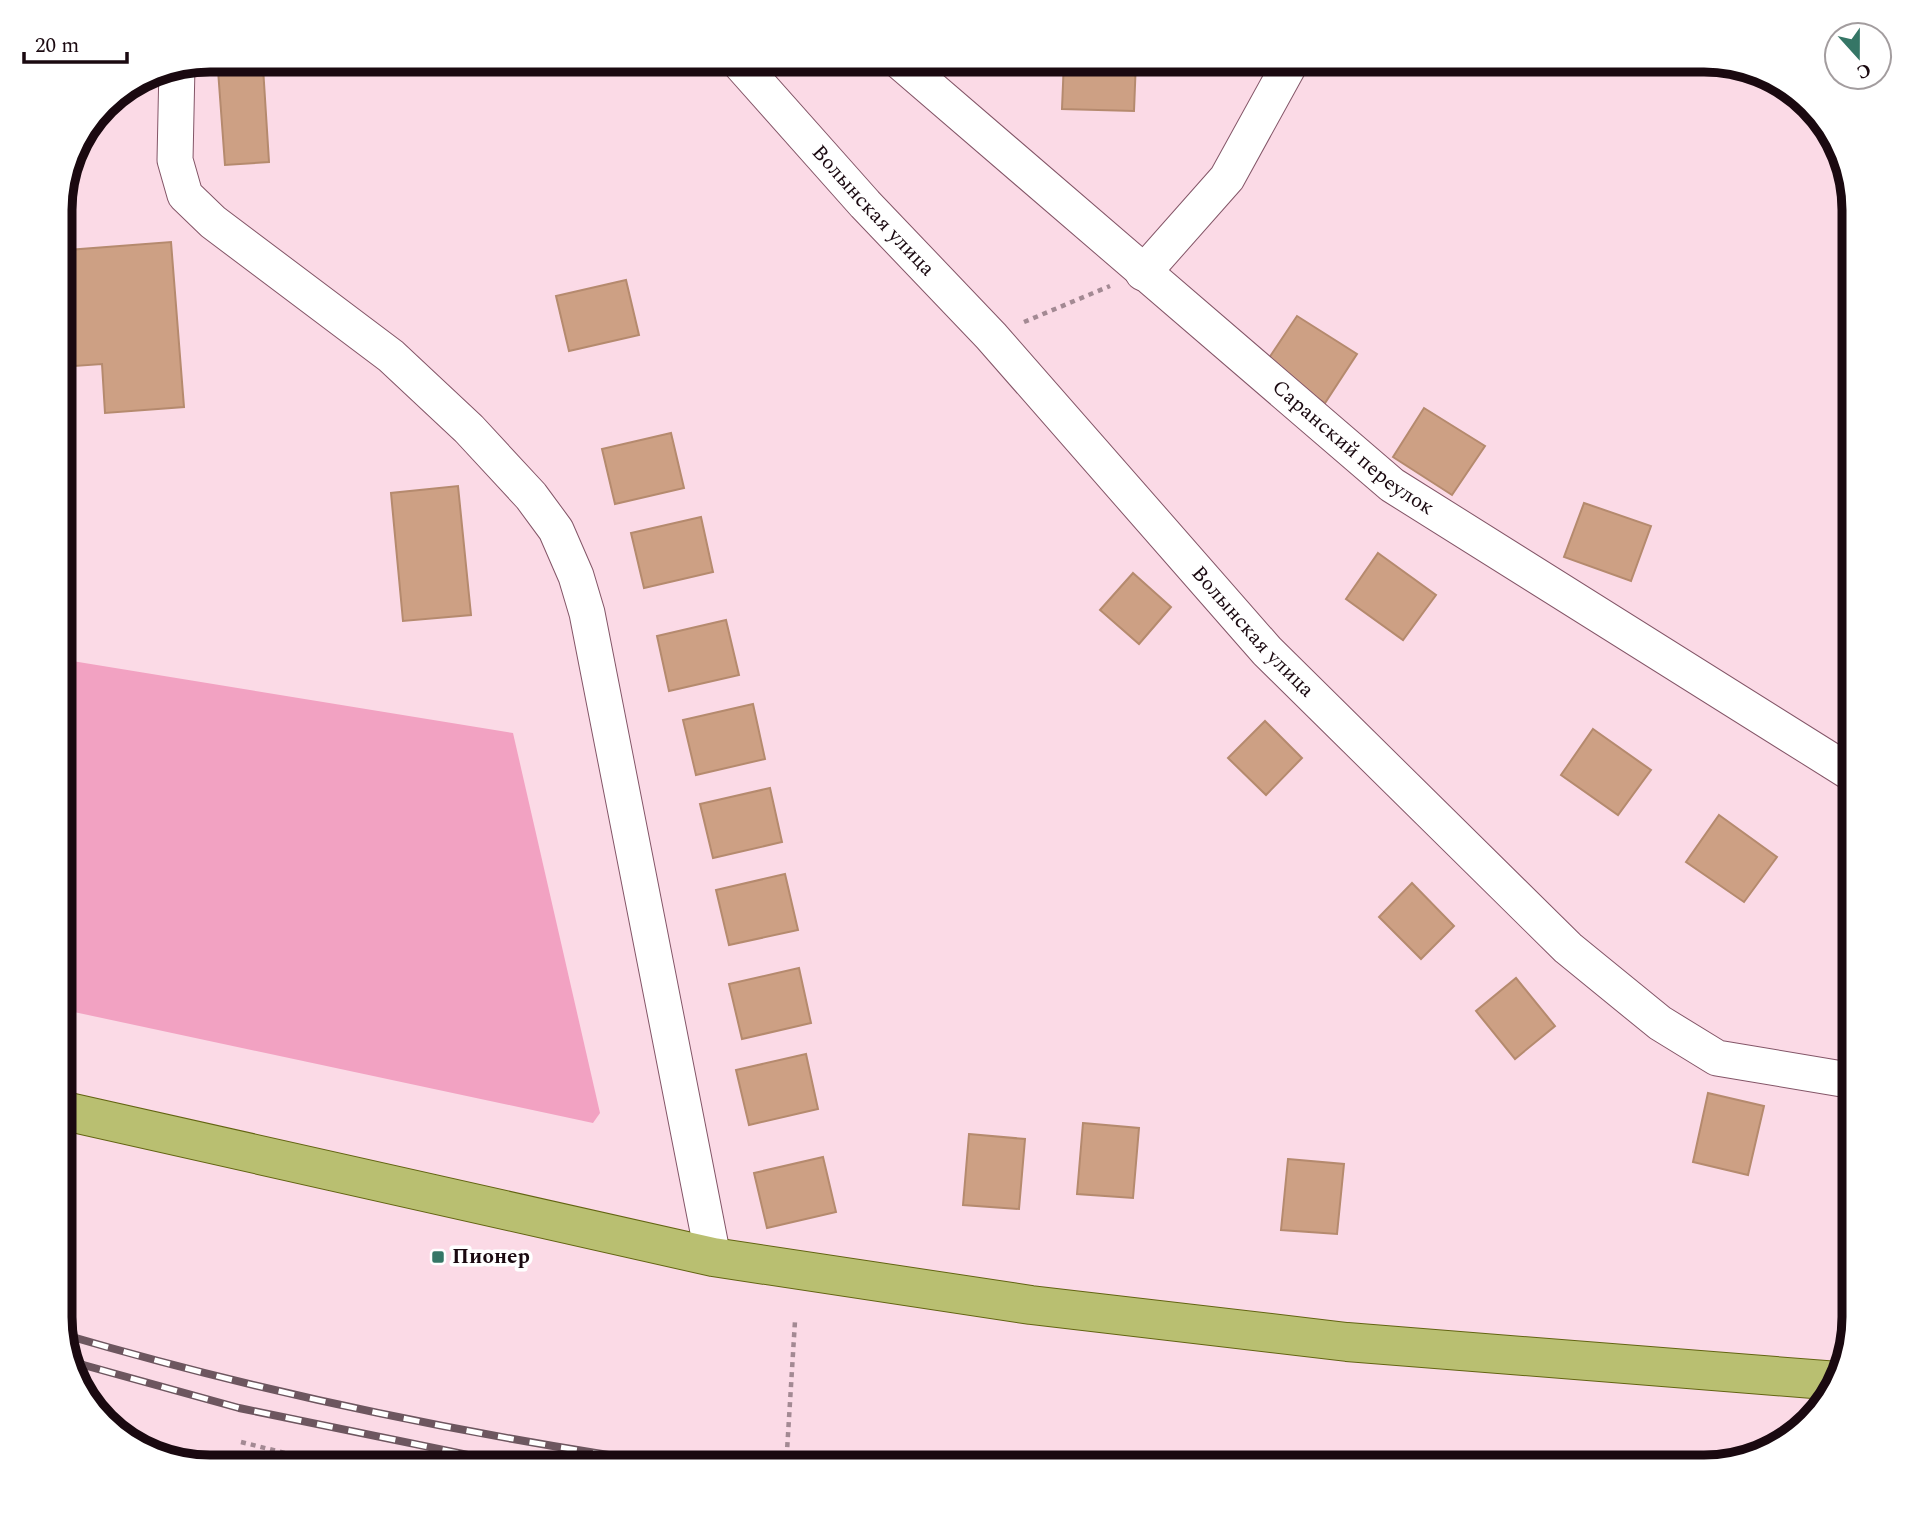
<svg xmlns="http://www.w3.org/2000/svg" width="1914" height="1527" font-family="Spectral,serif">
  <rect width="100%" height="100%" fill="#fbdae6"/>
  <!-- green -->
  <polygon fill="#f2a2c2" points="60,659 513,733 600,1113 593,1123 60,1009"/>
  <!-- building -->
  <g fill="#cda084" stroke="#b58a6e" stroke-width="2">
    <polygon points="1064,60 1136,60 1134,111 1062,109"/>
    <polygon points="263,67 269,162 225,165 218,70"/>
    <polygon points="171,242 184,407 105,413 102,364 60,367 60,284 70,283 68,250"/>
    <polygon points="626,280 639,335 569,351 556,296"/>
    <polygon points="1297,316 1357,354 1325,403 1265,364"/>
    <polygon points="1424,408 1485,446 1452,495 1393,457"/>
    <polygon points="671,433 684,488 615,504 602,449"/>
    <polygon points="458,486 471,615 403,621 391,493"/>
    <polygon points="1584,503 1651,526 1631,581 1564,557"/>
    <polygon points="701,517 713,572 644,588 631,533"/>
    <polygon points="1378,553 1436,595 1403,640 1346,599"/>
    <polygon points="1133,573 1171,607 1139,644 1100,610"/>
    <polygon points="726,620 739,675 669,691 657,636"/>
    <polygon points="753,704 765,759 696,775 683,720"/>
    <polygon points="1265,721 1302,758 1266,795 1228,758"/>
    <polygon points="1593,729 1651,770 1618,815 1561,775"/>
    <polygon points="770,788 782,842 713,858 700,804"/>
    <polygon points="1719,815 1777,857 1744,902 1686,862"/>
    <polygon points="785,874 798,930 729,945 716,890"/>
    <polygon points="1412,883 1454,926 1421,959 1379,917"/>
    <polygon points="799,968 811,1023 742,1039 729,984"/>
    <polygon points="1516,978 1555,1026 1515,1059 1476,1011"/>
    <polygon points="806,1054 818,1109 749,1125 736,1070"/>
    <polygon points="1708,1093 1764,1106 1748,1175 1693,1162"/>
    <polygon points="1083,1123 1139,1128 1133,1198 1077,1194"/>
    <polygon points="969,1134 1025,1139 1019,1209 963,1205"/>
    <polygon points="823,1157 836,1212 767,1228 754,1173"/>
    <polygon points="1288,1159 1344,1164 1337,1234 1281,1230"/>
  </g>
  <g fill="none" stroke-linecap="round" stroke-linejoin="round">
    <!-- minor casing -->
    <g stroke="#835567" stroke-width="37">
      <g id="minor">
        <path id="s1" d="M737,60L865,204L991,336L1267,651L1568,948L1660,1023L1717,1058L1854,1081"/>
        <path id="s2" d="M898,60L1392,485L1854,775"/>
        <polyline points="177,66 175,160 185,195 213,222 391,356 469,429 531,496 556,530 576,576 587,613 713,1257"/>
        <polyline points="1143,273 1227,178 1292,60"/>
      </g>
    </g>
    <!-- primary casing -->
    <g stroke="#636412" stroke-width="40">
      <polyline id="primary" points="60,1110 713,1257 1031,1305 1347,1342 1838,1381"/>
    </g>
    <!-- path -->
    <g stroke="#a38993" stroke-width="4.5" stroke-dasharray="5 5" stroke-linecap="butt">
      <polyline points="1024,322 1110,286"/>
      <polyline points="241,1442 341,1467"/>
      <polyline points="786,1467 795,1321"/>
    </g>
    <!-- minor -->
    <use href="#minor" stroke="#fff" stroke-width="35"/>
    <!-- primary -->
    <use href="#primary" stroke="#b9bf71" stroke-width="38"/>
    <!-- rail casing -->
    <g stroke="#6d565f" stroke-width="8">
      <g id="rail">
        <path d="M62,1334C266,1394 477,1437 688,1467"/>
        <polyline points="69,1361 239,1408 527,1467"/>
      </g>
    </g>
    <!-- rail -->
    <use href="#rail" stroke="#fff" stroke-width="5" stroke-dasharray="16" stroke-linecap="butt"/>
  </g>
  <!-- markers -->
  <rect fill="#357666" stroke="#fff" stroke-width="2.5" x="431" y="1250" width="14" height="14" rx="3.5"/>
  <g text-anchor="middle" dominant-baseline="central" stroke-width="7" stroke-linejoin="round" paint-order="stroke">
    <!-- street labels -->
    <g font-size="21" fill="#1a0910" stroke="#fff">
      <text stroke="none"><textPath href="#s1" startOffset="203">Волынская улица</textPath></text>
      <text stroke="none"><textPath href="#s2" startOffset="598">Саранский переулок</textPath></text>
      <text stroke="none"><textPath href="#s1" startOffset="770">Волынская улица</textPath></text>
    </g>
    <!-- poi labels -->
    <g font-size="21" font-weight="bold" fill="#1a0910" stroke="#fff" text-anchor="start">
      <text x="452" y="1257">Пионер</text>
    </g>
  </g>
  <!-- crop -->
  <path d="M0 0H1914V1527H0ZM210 72H1704A138 138 0 0 1 1842 210V1317A138 138 0 0 1 1704 1455H210A138 138 0 0 1 72 1317V210A138 138 0 0 1 210 72Z" fill="#fff" fill-rule="evenodd"/>
  <path fill="none" stroke="#1a0910" stroke-width="9" d="M210 72H1704A138 138 0 0 1 1842 210V1317A138 138 0 0 1 1704 1455H210A138 138 0 0 1 72 1317V210A138 138 0 0 1 210 72Z"/>
  <!-- north arrow -->
  <g transform="translate(1858 56) rotate(159)"><circle r="33" fill="#ffffff" stroke="#a39d9f" stroke-width="2"/>
  <path d="M0-5L12 26L0 18L-12 26Z" fill="#357666"/>
  <text y="-10" font-size="19" font-weight="bold" text-anchor="middle" fill="#1a0910">С</text>
  </g>
  <!-- scale -->
  <path d="M24 52v10h103v-10" fill="none" stroke="#1a0910" stroke-width="3.5"/>
  <text x="35" y="52" font-size="21" fill="#1a0910" stroke="#ffffff" stroke-width="5" paint-order="stroke">20 m</text>
</svg>
